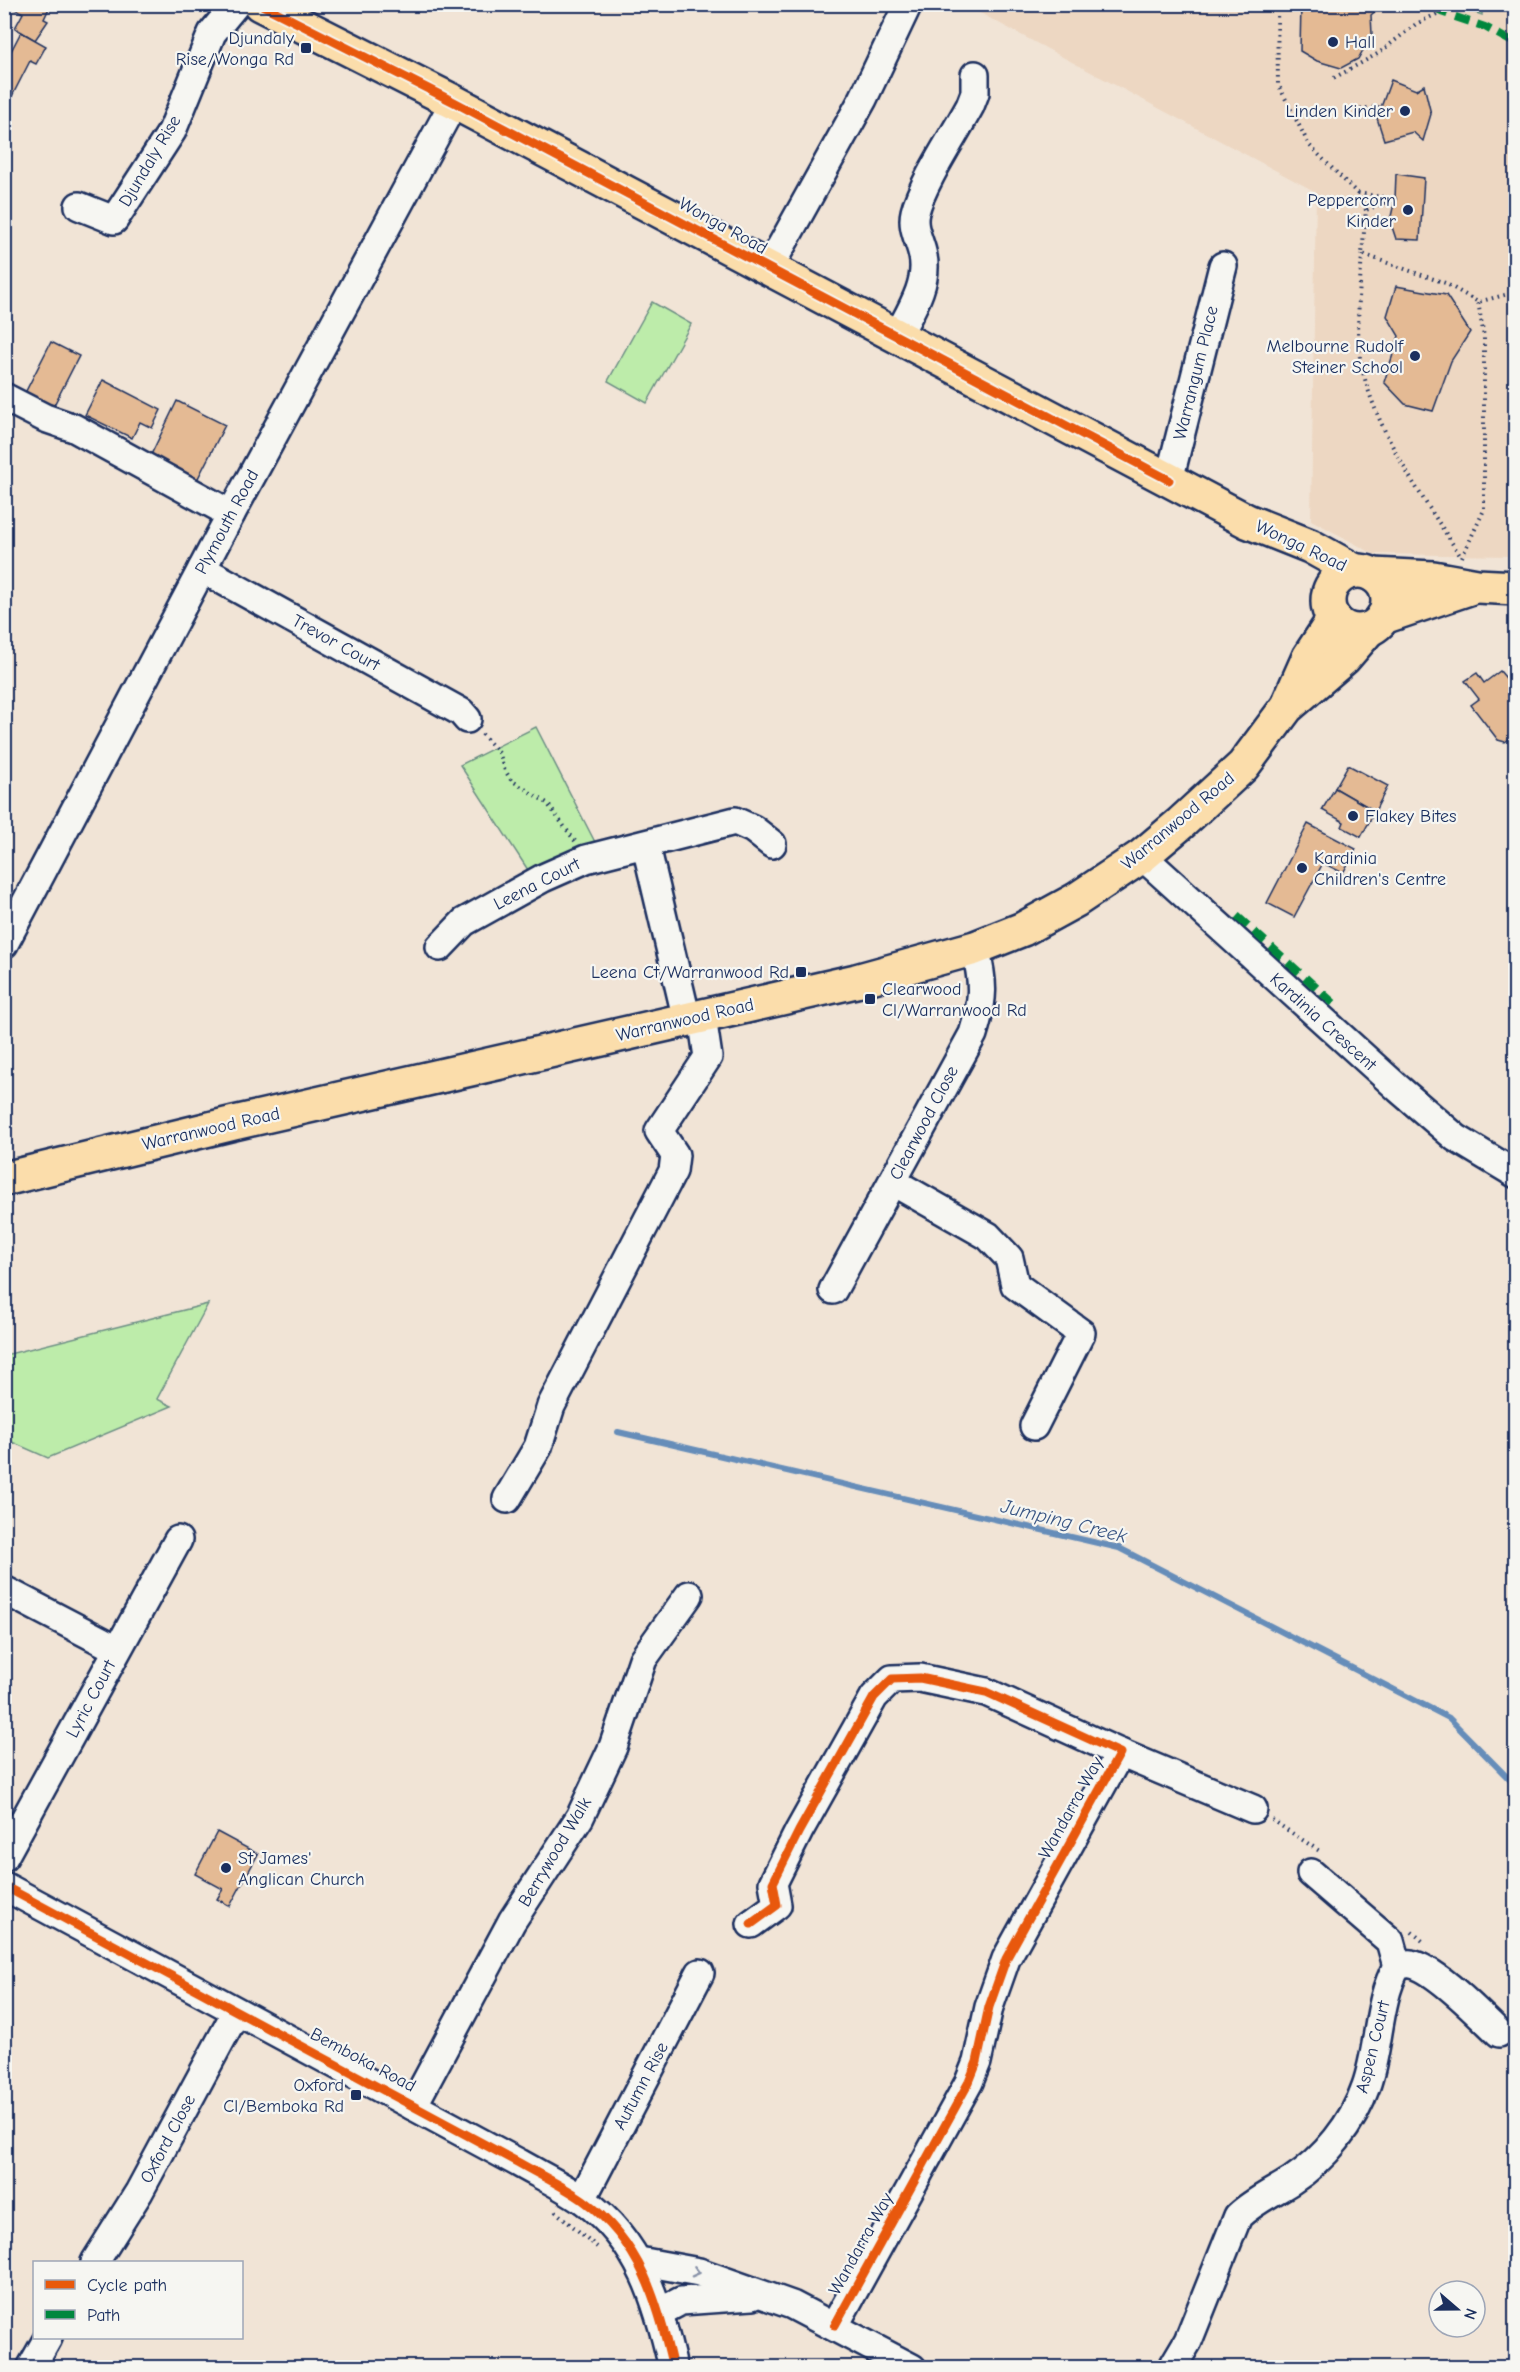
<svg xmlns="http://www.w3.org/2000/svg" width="1520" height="2372" font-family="'Comic Neue',sans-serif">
  <rect width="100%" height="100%" fill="#f1e4d6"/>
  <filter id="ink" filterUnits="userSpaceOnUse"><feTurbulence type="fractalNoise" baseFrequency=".0167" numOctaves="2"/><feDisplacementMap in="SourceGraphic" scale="12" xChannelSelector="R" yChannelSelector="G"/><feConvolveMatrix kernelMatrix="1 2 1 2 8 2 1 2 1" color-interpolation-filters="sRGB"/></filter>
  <g filter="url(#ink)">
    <!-- built -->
    <polygon fill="#edd7c2" points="965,5 1515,5 1515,556 1374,554 1311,520 1316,192"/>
    <!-- green -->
    <g fill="#bdecaa" stroke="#6c8e84" stroke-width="1.5">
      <polygon points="1453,5 1482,5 1482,15"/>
      <polygon points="652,302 691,324 647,403 608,381"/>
      <polygon points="536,727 596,844 528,870 460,765"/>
      <polygon points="208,1304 157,1399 172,1406 48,1458 5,1439 5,1355"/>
    </g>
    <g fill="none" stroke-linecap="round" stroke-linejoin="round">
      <!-- stream -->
      <polyline stroke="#668db9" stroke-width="6" points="618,1432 1119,1548 1449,1718 1516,1786"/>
    </g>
    <!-- building -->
    <g fill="#e4ba94" stroke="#1b2f5e" stroke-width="1.5">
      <polygon points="18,4 51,4 44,19 48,21 35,40 15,28 23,13 15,9"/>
      <polygon points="1301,4 1383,4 1371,15 1372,34 1358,59 1341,68 1317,61 1300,51"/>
      <polygon points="21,32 46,46 36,64 30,61 4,112 4,50 10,53"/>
      <polygon points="1391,80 1416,90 1424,85 1431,114 1423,141 1413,132 1384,140 1377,118"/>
      <polygon points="1396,174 1424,178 1420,240 1396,239 1390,221 1395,199"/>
      <polygon points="1396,286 1446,295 1470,332 1451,361 1433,411 1405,404 1384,382 1399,336 1387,316"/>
      <polygon points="51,342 79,356 52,409 24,395"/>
      <polygon points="103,380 161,410 152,428 140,422 132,438 85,415"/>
      <polygon points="177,401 225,425 195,484 148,461"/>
      <polygon points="1500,671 1516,690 1516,734 1505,742 1498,740 1471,705 1479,699 1465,681 1477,673 1484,683"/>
      <polygon points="1348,765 1388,786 1375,811 1335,788"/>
      <polygon points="1335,788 1375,811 1361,837 1342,827 1344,822 1322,810"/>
      <polygon points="1308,824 1356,849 1343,873 1323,863 1294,917 1267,903"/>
      <polygon points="217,1832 258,1854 230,1906 217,1899 223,1889 195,1874"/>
    </g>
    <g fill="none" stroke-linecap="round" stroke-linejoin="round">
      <!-- minor casing -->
      <g stroke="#1b2f5e" stroke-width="32">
        <g id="minor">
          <polyline points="79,206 114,220 172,131 212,33 236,4"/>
          <polyline points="768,270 863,99 908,4"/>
          <path d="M897,337C909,313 929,284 923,256C920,240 911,228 915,212C922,183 955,134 970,106L975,93V75"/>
          <polyline points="4,397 45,418 74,428 231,514"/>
          <polyline points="1169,480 1223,266"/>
          <polyline points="202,569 461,712 467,719"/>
          <polyline points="646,846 687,1020"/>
          <polyline points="1142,856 1399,1089 1456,1138 1516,1174"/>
          <polyline points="4,944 231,514 454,102"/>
          <polyline points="440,947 464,922 543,878 586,859 735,821 753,829 772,844"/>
          <polyline points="893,1182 988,1236 1009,1258 1015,1285 1081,1333 1034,1426"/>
          <path d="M833,1290L973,1034C984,999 984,983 975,948"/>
          <polyline points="507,1499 538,1447 551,1406 673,1171 675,1155 659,1131 708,1057 702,1017"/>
          <polyline points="4,1590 117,1649"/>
          <polyline points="1120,1753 1253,1809"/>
          <polyline points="4,1857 178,1540"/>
          <polyline points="1311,1873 1390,1941 1397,1966"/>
          <path d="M4,1886L519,2163C540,2175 563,2186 583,2200C641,2242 658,2302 673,2368"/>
          <polyline points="751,1924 777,1905 773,1883 799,1831 874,1697 892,1679 920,1678 986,1692 1120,1753 1006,1959 989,2007 977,2062 969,2082 835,2325"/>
          <polyline points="413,2106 512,1921 580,1817 613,1747 643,1659 689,1595"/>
          <polyline points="582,2199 700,1973"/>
          <polyline points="639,2261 699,2272 792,2305 912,2368"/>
          <polyline points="95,2262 139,2192 236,2012"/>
          <polyline points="660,2312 681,2301 752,2296"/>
          <polyline points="31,2368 48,2338"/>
          <path d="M1172,2368L1188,2341L1238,2216C1254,2201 1272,2193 1291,2181C1325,2159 1353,2124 1366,2086C1380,2047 1377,2002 1397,1966C1402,1965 1407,1963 1411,1964C1435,1968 1480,2015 1499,2033"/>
        </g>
      </g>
      <!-- major casing -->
      <g stroke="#1b2f5e" stroke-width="38">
        <g id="major">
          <polyline points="260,4 454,102 1247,521 1310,546 1355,571"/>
          <circle cx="1358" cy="601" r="30"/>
          <polyline points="1373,575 1433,578 1477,586 1516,588"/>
          <polyline points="1383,617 1469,588"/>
          <polyline points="1290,700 1309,657 1334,619"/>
          <polyline points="4,1179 234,1123 856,981 975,948 1023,929 1076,900 1142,856 1181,823 1243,766 1287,707 1344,658 1369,629"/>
        </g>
      </g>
      <!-- path -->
      <g stroke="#1b2f5e" stroke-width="4" stroke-dasharray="1.5 4.5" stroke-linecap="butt">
        <polyline points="1277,4 1278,84 1309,145 1357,193 1366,210 1362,254 1445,283 1478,302 1516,292"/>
        <polyline points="1334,78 1379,53 1416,24 1441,12"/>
        <polyline points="1354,109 1382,107"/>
        <polyline points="1358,193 1395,199 1366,210"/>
        <path d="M1362,254C1360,286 1354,342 1363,372C1381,441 1423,497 1461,557"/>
        <polyline points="1462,557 1484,510 1484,337 1478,302"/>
        <polyline points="482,734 500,754 503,767 511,780 547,803 575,841"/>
        <polyline points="1272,1820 1321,1852"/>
        <polyline points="1412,1932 1425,1943"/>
        <polyline points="555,2211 597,2247"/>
      </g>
      <!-- minor -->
      <use href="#minor" stroke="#f6f6f2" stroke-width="27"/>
      <!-- major -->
      <use href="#major" stroke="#fbddab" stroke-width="33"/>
      <!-- quiet -->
      <g stroke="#00873e" stroke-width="8" stroke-dasharray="15 8" stroke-linecap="butt">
        <polyline points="1441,4 1441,12 1485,27 1516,44"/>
        <polyline points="1237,916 1338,1007"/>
      </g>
      <!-- cycleway casing -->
      <g stroke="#f6f6f2" stroke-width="13">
        <g id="cycleway">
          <polyline points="260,4 454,102 1169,480"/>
          <path d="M4,1886L519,2163C540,2175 563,2186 583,2200C641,2242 658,2302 673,2368"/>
          <polyline points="751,1924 777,1905 773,1883 799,1831 874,1697 892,1679 920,1678 986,1692 1120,1753 1006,1959 989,2007 977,2062 969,2082 835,2325"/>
        </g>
      </g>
      <!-- cycleway -->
      <use href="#cycleway" stroke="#e8590c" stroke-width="9"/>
    </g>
    <!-- one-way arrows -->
    <defs><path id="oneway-chevron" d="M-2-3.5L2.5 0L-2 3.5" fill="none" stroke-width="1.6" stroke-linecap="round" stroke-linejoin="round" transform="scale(1.5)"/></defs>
    <use stroke="#8892a8" href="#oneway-chevron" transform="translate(696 2272) rotate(14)"/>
  </g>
  <!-- markers -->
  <g fill="#1b2f5e" stroke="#f6f6f2" stroke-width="2">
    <circle cx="1333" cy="42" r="6"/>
    <rect x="300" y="42" width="12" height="12" rx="3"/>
    <circle cx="1405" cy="111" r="6"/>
    <circle cx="1408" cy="210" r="6"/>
    <circle cx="1415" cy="356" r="6"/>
    <circle cx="1353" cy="816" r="6"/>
    <circle cx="1302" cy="868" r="6"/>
    <rect x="795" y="966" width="12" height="12" rx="3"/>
    <rect x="864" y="993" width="12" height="12" rx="3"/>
    <circle cx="226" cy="1868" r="6"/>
    <rect x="350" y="2089" width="12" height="12" rx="3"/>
  </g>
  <g text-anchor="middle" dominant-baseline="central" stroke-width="4.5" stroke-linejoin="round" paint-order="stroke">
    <!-- poi labels -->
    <g font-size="18" fill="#1b2f5e" stroke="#f6f6f2" text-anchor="end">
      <text x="294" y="38">Djundaly<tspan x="294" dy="21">Rise/Wonga Rd</tspan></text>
      <text x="1345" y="42" text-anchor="start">Hall</text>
      <text x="1393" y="111">Linden Kinder</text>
      <text x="1396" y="200">Peppercorn<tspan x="1396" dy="21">Kinder</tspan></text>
      <text x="1403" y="346">Melbourne Rudolf<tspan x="1403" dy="21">Steiner School</tspan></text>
      <text x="1365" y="816" text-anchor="start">Flakey Bites</text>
      <text x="1314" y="858" text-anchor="start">Kardinia<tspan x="1314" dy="21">Children's Centre</tspan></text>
      <text x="789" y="972">Leena Ct/Warranwood Rd</text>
      <text x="882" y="989" text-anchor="start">Clearwood<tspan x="882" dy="21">Cl/Warranwood Rd</tspan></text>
      <text x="238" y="1858" text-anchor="start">St James'<tspan x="238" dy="21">Anglican Church</tspan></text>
      <text x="344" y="2085">Oxford<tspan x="344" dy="21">Cl/Bemboka Rd</tspan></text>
    </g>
    <!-- street labels -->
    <g font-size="18" fill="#1b2f5e" stroke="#f6f6f2">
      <text transform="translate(150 161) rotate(-59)">Djundaly Rise</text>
      <text transform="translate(723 226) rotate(29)">Wonga Road</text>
      <text transform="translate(1196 373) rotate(-76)">Warrangum Place</text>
      <text transform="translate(227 522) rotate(-62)">Plymouth Road</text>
      <text transform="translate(1301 546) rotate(25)">Wonga Road</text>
      <text transform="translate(336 643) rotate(29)">Trevor Court</text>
      <text transform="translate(1178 821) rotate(-40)">Warranwood Road</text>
      <text transform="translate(537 884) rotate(-27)">Leena Court</text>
      <text transform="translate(685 1020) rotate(-13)">Warranwood Road</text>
      <text transform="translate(1323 1022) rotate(42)">Kardinia Crescent</text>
      <text transform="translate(924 1123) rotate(-62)">Clearwood Close</text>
      <text transform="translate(211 1129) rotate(-13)">Warranwood Road</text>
      <text transform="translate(91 1699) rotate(-62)">Lyric Court</text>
      <text transform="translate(1071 1808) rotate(-61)">Wandarra Way</text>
      <text transform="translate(555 1852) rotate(-59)">Berrywood Walk</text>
      <text transform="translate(1373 2047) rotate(-76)">Aspen Court</text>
      <text transform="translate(363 2060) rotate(28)">Bemboka Road</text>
      <text transform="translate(641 2086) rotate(-62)">Autumn Rise</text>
      <text transform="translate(168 2139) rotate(-62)">Oxford Close</text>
      <text transform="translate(861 2244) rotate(-61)">Wandarra Way</text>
    </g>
    <!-- water labels -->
    <g font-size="20" font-style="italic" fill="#3a5684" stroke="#f6f6f2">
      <text transform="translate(1064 1521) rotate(14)">Jumping Creek</text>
    </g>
  </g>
  <!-- margin -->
  <rect width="1520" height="2372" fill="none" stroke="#f6f6f2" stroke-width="24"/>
  <rect x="12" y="12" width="1496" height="2348" fill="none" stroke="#1b2f5e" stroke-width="2" filter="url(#ink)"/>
  <!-- legend -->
  <rect x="33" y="2261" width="210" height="78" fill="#f6f6f2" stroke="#9ea6b7" stroke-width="1.5"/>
  <rect x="45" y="2280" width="30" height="9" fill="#e8590c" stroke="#9ea6b7" stroke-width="1.5"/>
  <text x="87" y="2291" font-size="18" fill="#1b2f5e">Cycle path</text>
  <rect x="45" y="2310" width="30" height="9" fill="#00873e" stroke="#9ea6b7" stroke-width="1.5"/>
  <text x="87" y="2321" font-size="18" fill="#1b2f5e">Path</text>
  <!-- north arrow -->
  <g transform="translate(1457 2309) rotate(110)"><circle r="28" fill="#f6f6f2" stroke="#9ea6b7" stroke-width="1.5"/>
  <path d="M0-4.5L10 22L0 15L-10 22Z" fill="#1b2f5e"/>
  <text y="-9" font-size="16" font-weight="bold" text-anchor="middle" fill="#1b2f5e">N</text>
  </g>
</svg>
